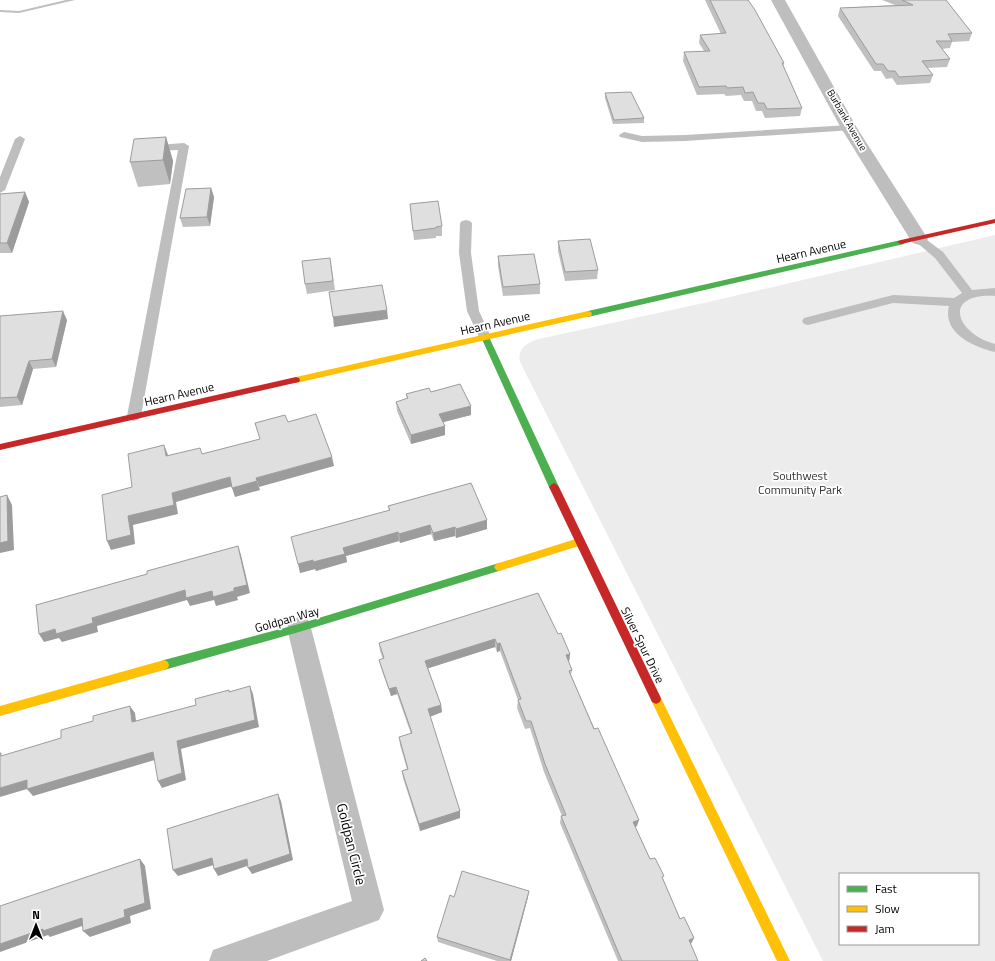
<svg xmlns="http://www.w3.org/2000/svg" width="995" height="961" font-family="'Titillium Web',sans-serif">
  <rect width="100%" height="100%" fill="#fff"/>
  <!-- green -->
  <path fill="#ececec" fill-rule="evenodd" d="M995,235V961H823L521,364C515,350 527,342 539,339L708,302ZM840,874H978V944H840Z"/>
  <g fill="none" stroke-linecap="round" stroke-linejoin="round">
    <!-- stream -->
    <polygon fill="#bfbfbf" fill-rule="evenodd" points="66,0 75,0 19,13 0,12 0,10 19,11"/>
    <!-- lane -->
    <g fill="#bebebe" fill-rule="evenodd">
      <polygon points="849,125 854,128 853,130 685,141 642,142 620,137 619,135 624,132 642,136 685,135"/>
      <polygon points="20,136 25,139 5,190 0,193 0,177 15,139"/>
      <polygon points="184,143 189,146 141,416 139,419 134,421 129,419 127,416 178,150 158,151 153,148 158,145"/>
      <polygon points="466,220 470,221 472,223 471,253 479,311 491,337 489,340 485,341 481,340 479,337 467,311 459,253 460,223 462,221"/>
      <path d="M919,235L923,237L943,252L972,290L995,288V296C942,293 955,333 995,344V352C974,347 942,333 949,306L893,303L808,325L804,324L802,321L804,318L893,295L954,298L962,293L935,258L915,241L913,239L915,237Z"/>
    </g>
    <!-- street -->
    <g fill="#bebebe" fill-rule="evenodd">
      <polygon points="771,0 785,0 857,128 928,239 925,243 919,245 913,243 910,239 841,128"/>
      <polygon points="299,617 308,620 311,628 384,910 379,920 267,961 209,961 213,950 352,901 287,628 290,620"/>
    </g>
    <!-- fast -->
    <g fill="#4caf50" fill-rule="evenodd">
      <polygon points="901,240 905,242 904,244 588,317 584,314 588,311"/>
      <polygon points="485,334 489,337 559,487 557,489 551,489 549,487 481,337"/>
      <polygon points="499,563 502,564 504,567 502,570 299,632 164,670 160,668 159,665 160,662 164,660 299,624"/>
    </g>
    <!-- slow -->
    <g fill="#ffc107" fill-rule="evenodd">
      <polygon points="588,311 591,312 592,314 591,316 296,383 292,380 296,377"/>
      <polygon points="579,538 582,539 584,542 582,545 499,571 496,570 494,567 496,564 499,563"/>
      <polygon points="164,660 168,662 169,665 168,668 164,670 0,716 0,706"/>
      <polygon points="656,694 660,696 790,961 777,961 652,702 651,699 652,696"/>
    </g>
    <!-- jam -->
    <g fill="#c62828" fill-rule="evenodd">
      <polygon points="995,219 995,223 901,244 897,242 901,240"/>
      <polygon points="296,377 299,378 300,380 299,382 0,450 0,444"/>
      <polygon points="554,483 557,485 559,487 660,696 661,699 660,702 656,704 652,702 549,487 551,485"/>
    </g>
  </g>
  <!-- wall -->
  <g fill="#c0c0c0">
    <polygon points="705,0 748,0 784,63 783,67 802,108 800,116 765,118 762,111 756,111 752,101 744,101 741,95 726,96 724,94 697,95 683,61 684,52 704,51 699,43 700,35 721,34"/>
    <polygon points="882,0 946,0 972,33 969,41 952,42 950,48 942,49 950,59 947,67 927,68 933,75 930,83 897,85 892,78 886,79 881,71 874,71 838,16 840,8 895,5"/>
    <polygon points="605,93 644,118 644,123 613,124 605,98"/>
    <polygon points="166,137 173,161 170,184 138,187 130,162"/>
    <polygon points="211,188 214,197 210,226 183,227 180,218"/>
    <polygon points="25,192 29,202 12,253 0,253 0,194"/>
    <polygon points="410,204 442,226 442,236 436,236 436,238 414,240"/>
    <polygon points="558,241 598,270 597,279 565,281 558,251"/>
    <polygon points="498,256 540,284 540,294 503,296 498,266"/>
    <polygon points="330,258 335,290 307,294 305,284"/>
    <polygon points="0,316 67,320 56,367 33,369 22,405 0,407"/>
    <polygon points="431,392 471,406 471,415 443,422 445,426 445,435 411,444 397,411 396,402 407,399 406,394"/>
    <polygon points="388,506 487,520 487,529 456,538 455,536 434,541 431,534 400,543 399,541 346,556 347,562 316,571 315,569 300,573 389,511"/>
    <polygon points="558,634 570,654 569,662 572,670 571,675 637,826 635,827 650,859 663,879 698,961 618,961 560,823 561,816 562,816 544,772 530,728 525,729 517,708 518,700 500,651 497,652 495,647 428,668 441,705 442,712 430,717 460,811 460,818 420,831 403,778 402,771 407,769 400,745 399,737 411,734 397,694 391,696 381,668 379,660 383,659 380,651 379,643"/>
    <polygon points="454,897 528,897 511,961 497,961 438,942 437,937"/>
  </g>
  <!-- shaded-wall -->
  <g fill="#9c9c9c">
    <polygon points="166,137 173,161 170,184 163,160"/>
    <polygon points="211,188 214,197 210,226 207,217"/>
    <polygon points="25,192 29,202 12,253 7,243"/>
    <polygon points="387,310 388,319 334,327 333,317"/>
    <polygon points="63,311 67,320 56,367 52,359"/>
    <polygon points="29,361 33,369 22,405 17,397"/>
    <polygon points="471,406 471,415 440,423 439,414"/>
    <polygon points="445,426 445,435 411,444 411,435"/>
    <polygon points="164,445 168,455 170,466 166,456"/>
    <polygon points="332,457 334,466 259,487 256,478"/>
    <polygon points="230,477 233,486 176,502 178,514 133,525 135,544 111,550 107,541 128,516 172,493"/>
    <polygon points="257,481 260,490 235,497 232,488"/>
    <polygon points="7,495 12,505 14,550 0,553 0,543"/>
    <polygon points="487,520 487,529 456,538 456,529"/>
    <polygon points="430,525 431,534 400,543 399,534"/>
    <polygon points="455,527 455,536 434,541 433,533"/>
    <polygon points="398,532 399,541 346,556 347,562 316,571 315,569 300,573 298,564 343,548"/>
    <polygon points="238,546 241,555 250,593 237,597 238,600 216,606 214,600 190,606 187,600 97,626 98,632 62,642 59,638 44,642 39,634 92,618 185,590 212,591 234,588"/>
    <polygon points="495,639 495,647 426,669 425,661"/>
    <polygon points="500,643 500,651 497,652 497,644"/>
    <polygon points="570,654 569,662 565,663 566,655"/>
    <polygon points="250,686 253,694 259,727 181,749 186,780 162,788 158,781 177,741"/>
    <polygon points="396,687 397,694 391,696 389,689"/>
    <polygon points="441,705 442,712 429,717 428,709"/>
    <polygon points="130,706 135,713 137,729 132,722"/>
    <polygon points="153,752 158,759 33,796 27,789 0,797 0,788 27,780"/>
    <polygon points="278,794 281,801 293,860 252,874 248,868"/>
    <polygon points="460,811 460,818 420,831 419,824"/>
    <polygon points="639,820 637,826 631,829 633,822"/>
    <polygon points="212,858 217,864 178,876 173,870"/>
    <polygon points="140,859 145,866 151,909 130,916 131,923 90,937 83,931 124,910"/>
    <polygon points="247,859 250,865 218,876 214,869"/>
    <polygon points="529,891 528,897 511,961 510,961"/>
    <polygon points="82,918 88,924 50,937 48,935 0,952 0,944 43,929"/>
    <polygon points="694,938 691,944 686,946 689,940"/>
  </g>
  <!-- building -->
  <g fill="#dfdfdf" stroke="#9c9c9c">
    <polygon points="710,0 748,0 755,10 784,63 782,63 802,108 767,109 764,103 758,103 753,92 745,93 743,87 727,88 726,86 699,87 684,52 710,51 700,35 726,33"/>
    <polygon points="902,0 946,0 972,33 948,34 952,41 936,41 950,59 922,61 933,75 899,77 895,71 888,71 883,64 876,64 840,8 913,5"/>
    <polygon points="631,92 644,118 614,120 605,93"/>
    <polygon points="166,137 163,160 130,162 134,139"/>
    <polygon points="211,188 207,217 180,218 186,189"/>
    <polygon points="25,192 7,243 0,243 0,194"/>
    <polygon points="438,201 442,226 436,227 436,228 413,231 410,204"/>
    <polygon points="590,239 598,270 565,272 558,241"/>
    <polygon points="534,254 540,284 503,287 498,256"/>
    <polygon points="330,258 333,281 305,284 302,261"/>
    <polygon points="382,285 387,310 333,317 329,292"/>
    <polygon points="63,311 52,359 29,361 17,397 0,398 0,316"/>
    <polygon points="460,384 471,406 439,414 445,426 411,435 396,402 408,398 406,394 429,388 431,392"/>
    <polygon points="316,414 332,457 256,478 257,481 232,488 230,477 172,493 174,505 128,516 131,535 107,541 102,495 132,487 128,454 164,445 166,456 200,448 202,454 260,439 255,423 285,415 288,422"/>
    <polygon points="471,483 487,520 456,529 455,527 433,533 430,525 399,534 398,532 343,548 345,554 313,562 313,560 298,564 291,537 390,510 388,506"/>
    <polygon points="7,495 8,541 0,543 0,497"/>
    <polygon points="238,546 247,585 234,588 234,591 213,597 212,591 186,598 185,590 92,618 93,623 56,634 55,629 39,634 36,605 147,574 147,571"/>
    <polygon points="538,593 558,634 561,633 570,654 566,655 572,670 569,671 594,729 598,728 639,820 633,822 650,859 655,858 664,876 662,877 680,919 684,917 694,938 689,940 698,961 622,961 561,816 566,815 545,764 531,721 526,721 518,700 521,699 500,643 497,644 495,639 425,661 441,705 428,709 460,811 419,824 402,771 408,769 399,737 412,733 396,687 389,689 379,660 384,658 379,643"/>
    <polygon points="250,686 255,720 177,741 182,773 158,781 153,752 27,789 27,780 0,788 0,753 1,753 1,756 61,738 61,730 93,721 93,716 130,706 132,722 196,705 195,699 229,690 229,692"/>
    <polygon points="278,794 290,854 248,868 247,859 214,869 212,858 173,870 167,829"/>
    <polygon points="140,859 145,903 124,910 125,917 83,931 82,918 43,931 43,929 0,944 0,906"/>
    <polygon points="462,871 529,891 510,960 437,937 450,895 454,897"/>
    <polygon points="425,958 427,961 421,961"/>
  </g>
  <g text-anchor="middle" dominant-baseline="central" stroke-width="3.5" stroke-linejoin="round" paint-order="stroke">
    <!-- far-street labels -->
    <g font-size="10" fill="#000" stroke="#fff">
      <text transform="translate(847 120) rotate(60)">Burbank Avenue</text>
    </g>
    <!-- street labels -->
    <g font-size="12" fill="#000" stroke="#fff">
      <text transform="translate(811 251) rotate(-13)">Hearn Avenue</text>
      <text transform="translate(495 323) rotate(-13)">Hearn Avenue</text>
      <text transform="translate(179 394) rotate(-13)">Hearn Avenue</text>
      <text transform="translate(287 619) rotate(-16)">Goldpan Way</text>
      <text transform="translate(643 645) rotate(64)">Silver Spur Drive</text>
    </g>
    <!-- park labels -->
    <g font-size="12" fill="#333" stroke="#fff">
      <text x="800" y="475">Southwest<tspan x="800" dy="14">Community Park</tspan></text>
    </g>
    <!-- near-street labels -->
    <g font-size="14" fill="#000" stroke="#fff">
      <text transform="translate(352 844) rotate(76)">Goldpan Circle</text>
    </g>
  </g>
  <!-- legend -->
  <rect x="839" y="873" width="140" height="72" fill="#ffffff" stroke="#999999"/>
  <rect x="847" y="886" width="20" height="6" fill="#4caf50" stroke="#999999"/>
  <text x="875" y="893" font-size="12" fill="#000000">Fast</text>
  <rect x="847" y="906" width="20" height="6" fill="#ffc107" stroke="#999999"/>
  <text x="875" y="913" font-size="12" fill="#000000">Slow</text>
  <rect x="847" y="926" width="20" height="6" fill="#c62828" stroke="#999999"/>
  <text x="875" y="933" font-size="12" fill="#000000">Jam</text>
  <!-- north arrow -->
  <g transform="translate(36 925)" stroke="#ffffff" stroke-width="3" paint-order="stroke">
  <path d="M0-3L7 15L0 10L-7 15Z" fill="#000000"/>
  <text y="-6" font-size="11" font-weight="bold" text-anchor="middle" fill="#000000">N</text>
  </g>
</svg>
